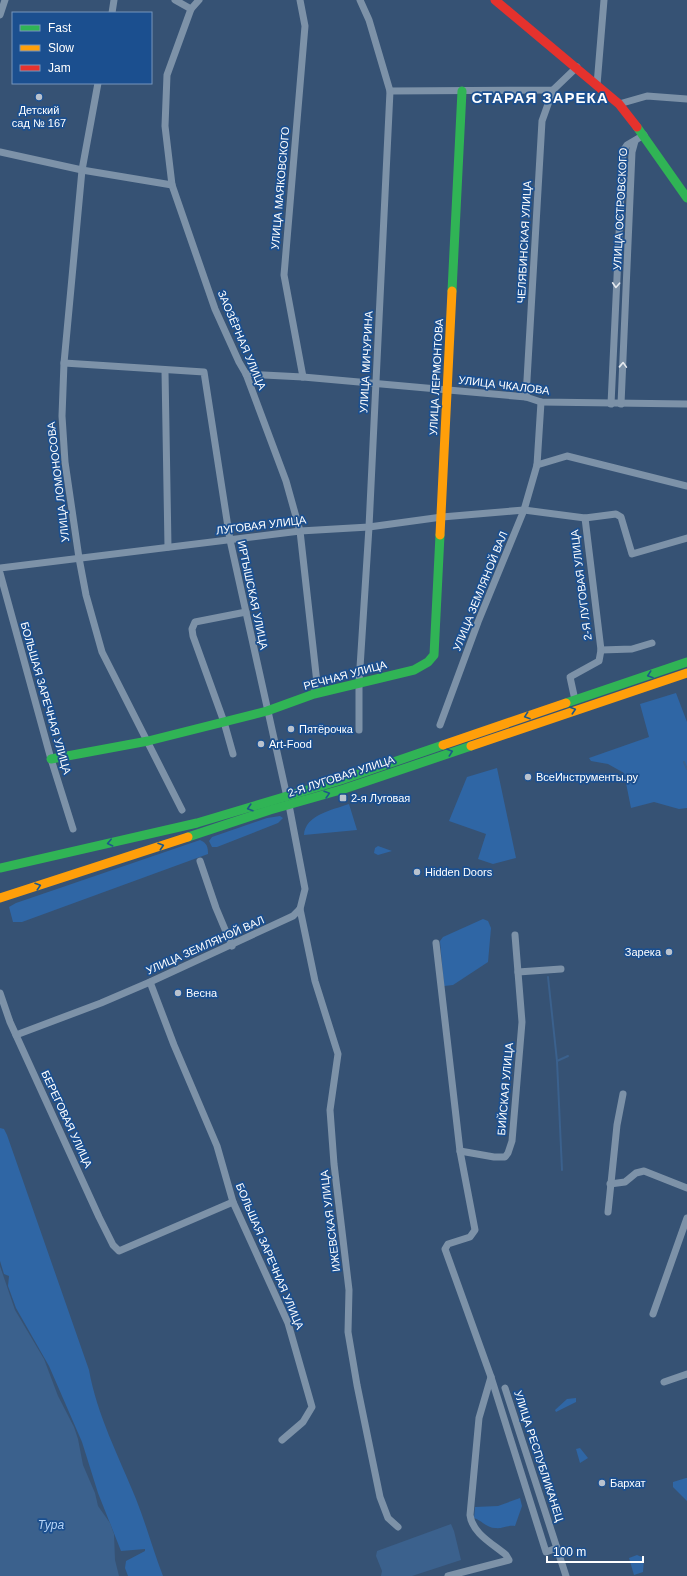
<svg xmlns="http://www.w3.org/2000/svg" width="687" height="1576" font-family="Arial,sans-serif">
  <rect width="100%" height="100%" fill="#365274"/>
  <!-- green -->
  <g fill="#2f66a5">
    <polygon points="676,693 687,722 687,808 679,809 654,802 631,808 624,773 608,764 591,761 589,758 649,737 640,704"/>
    <polygon points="497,768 516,858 493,864 478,859 486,834 449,821 467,777"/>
    <path d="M349,804L357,830L304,835C305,815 332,810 349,804Z"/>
    <polygon points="280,816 283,818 278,823 217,847 212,847 209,841 212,837 267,818"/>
    <path d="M200,840C207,843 208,847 208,854L22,922H13L9,907L16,903Z"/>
    <polygon points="378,846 392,851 378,855 374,853 375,848"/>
    <polygon points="483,919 488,921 491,928 488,962 453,985 444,986 440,941 443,937"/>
    <path d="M0,1128L4,1129L7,1135L89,1370C97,1415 119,1457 136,1499C146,1524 153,1550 163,1576H128L125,1568L126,1561L145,1551V1549L121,1551L98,1493L82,1442L49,1366L16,1308L8,1286L9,1276L4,1274L0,1261Z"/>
    <polygon points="576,1398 576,1402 556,1412 555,1410 567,1399"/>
    <polygon points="580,1448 588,1458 580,1463 576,1449"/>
    <polygon points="686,1478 687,1478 687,1501 673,1487 673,1482"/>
    <path d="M520,1498L522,1506L515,1526C507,1525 502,1529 495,1528C487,1528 481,1520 474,1518L475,1507L498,1506Z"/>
    <polygon points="637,1555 644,1558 643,1572 634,1575 629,1558"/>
  </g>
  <!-- water -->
  <g fill="#3b618d">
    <polygon points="0,1266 15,1310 44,1359 58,1396 74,1427 78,1439 83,1465 95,1493 98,1506 110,1523 114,1534 115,1560 119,1576 0,1576"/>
    <polygon points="451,1524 454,1531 461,1560 412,1576 381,1576 382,1571 376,1556 377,1551"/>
  </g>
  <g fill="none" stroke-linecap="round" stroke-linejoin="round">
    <!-- stream -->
    <g stroke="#3b618d" stroke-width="2">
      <polyline points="684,762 687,769"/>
      <polyline points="548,977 557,1061 562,1170"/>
      <polyline points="557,1061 568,1056"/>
    </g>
    <!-- street -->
    <g stroke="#7d92a8" stroke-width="7">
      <polyline points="175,0 191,9"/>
      <polyline points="199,0 191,9 167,75 165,126 172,185 215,309 239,362 246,374 286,481 300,531 317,683 314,694"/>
      <polyline points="300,0 305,26 284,275 303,377"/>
      <polyline points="112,13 114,0"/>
      <polyline points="0,15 5,0"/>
      <polyline points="98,83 82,170 64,363 62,416 65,462 79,558 86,595 102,652 182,810"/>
      <polyline points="597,85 604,0"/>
      <polyline points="390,91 553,90 577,67"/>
      <polyline points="619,104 647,96 687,99"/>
      <polyline points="0,152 82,170 172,185"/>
      <polyline points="64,363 204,372 230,540 287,797"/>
      <polyline points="165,371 168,547"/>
      <polyline points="246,374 303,377 526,397 541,402 687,404"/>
      <polyline points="526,397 542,121 553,90"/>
      <polyline points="611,404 623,151 627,145 644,135"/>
      <polyline points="621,404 632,152 635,141"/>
      <polyline points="537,465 567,456 687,486"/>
      <polyline points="585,518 601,650 632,649 652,643"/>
      <polyline points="0,568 300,531 369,527 442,517 524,510 585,518 616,514 621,517 632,554 687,538"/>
      <polyline points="0,573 51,759 73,829"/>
      <polyline points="575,700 570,677 599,661 601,650"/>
      <polyline points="440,725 478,622 524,510 537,465 541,402"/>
      <polyline points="359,730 359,683 369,527 390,91 369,20 360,0"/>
      <polyline points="233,754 224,722 193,636 192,629 195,622 246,612"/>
      <polyline points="200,861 216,908 232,946"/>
      <polyline points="300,909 315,981 338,1054 330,1110 334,1164 349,1290 348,1332 357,1385 380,1497 388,1518 398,1527"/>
      <polyline points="436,943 460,1151 475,1230 470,1237 448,1244 445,1249 491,1377 546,1552 557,1548"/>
      <polyline points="518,972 561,969"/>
      <polyline points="150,982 174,1045 217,1146 233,1202 288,1323 312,1407 303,1422 282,1440"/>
      <polyline points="0,993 10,1022 99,1217 113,1245 119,1251 233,1202"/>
      <polyline points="16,1035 101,1003 150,982 293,916 300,909 305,889 289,805"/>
      <polyline points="460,1151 494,1157 505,1157 508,1153 512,1141 522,1022 515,935"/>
      <polyline points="610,1184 625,1182 636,1173 644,1171 687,1188"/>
      <polyline points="608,1212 617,1125 623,1094"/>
      <polyline points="653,1314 687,1218"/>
      <polyline points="664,1382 687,1374"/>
      <polyline points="505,1388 566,1576"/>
      <path d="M448,1576L509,1560L506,1555C493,1544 472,1533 470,1515L479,1418L491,1377"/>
    </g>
    <!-- fast -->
    <g stroke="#30b455" stroke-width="9">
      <polyline points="637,127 687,198"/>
      <polyline points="452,291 462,91"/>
      <polyline points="566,703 687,662"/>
      <polyline points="51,759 148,741 267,711 314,694 414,670 428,662 434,655 440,535"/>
      <polyline points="188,837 270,810 344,789 471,746"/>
      <polyline points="0,868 197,823 341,780 443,745"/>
    </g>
    <!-- slow -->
    <g stroke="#ff9f0a" stroke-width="9">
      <polyline points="440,535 452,291"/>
      <polyline points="443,745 566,703"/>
      <polyline points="471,746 687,673"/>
      <polyline points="0,898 188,837"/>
    </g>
    <!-- jam -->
    <polyline stroke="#e5322d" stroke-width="9" points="495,0 619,104 637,127"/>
  </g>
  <!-- one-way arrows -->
  <defs><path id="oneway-chevron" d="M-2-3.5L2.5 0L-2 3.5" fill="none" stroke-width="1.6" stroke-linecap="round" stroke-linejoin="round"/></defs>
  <g stroke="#e5e9ee">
    <use href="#oneway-chevron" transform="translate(616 285) rotate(93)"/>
    <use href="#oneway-chevron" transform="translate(623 365) rotate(-88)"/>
  </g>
  <g stroke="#1d5989">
    <use href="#oneway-chevron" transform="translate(650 675) rotate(161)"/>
    <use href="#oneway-chevron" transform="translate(573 710) rotate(-18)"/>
    <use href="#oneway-chevron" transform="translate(527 716) rotate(161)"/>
    <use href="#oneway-chevron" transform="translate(450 752) rotate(-19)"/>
    <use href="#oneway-chevron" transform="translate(327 794) rotate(-16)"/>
    <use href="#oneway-chevron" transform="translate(250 808) rotate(163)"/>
    <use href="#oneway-chevron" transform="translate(110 843) rotate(167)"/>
    <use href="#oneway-chevron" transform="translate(161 846) rotate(-18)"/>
    <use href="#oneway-chevron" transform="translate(38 886) rotate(-18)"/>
  </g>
  <!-- markers -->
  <g fill="#b9c2ce" stroke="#1b4f8f" stroke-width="1.5">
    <circle cx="39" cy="97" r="4"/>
    <circle cx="291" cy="729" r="4"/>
    <circle cx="261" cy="744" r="4"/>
    <circle cx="528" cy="777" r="4"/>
    <rect x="339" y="794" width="8" height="8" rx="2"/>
    <circle cx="417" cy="872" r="4"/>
    <circle cx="669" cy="952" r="4"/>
    <circle cx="178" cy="993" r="4"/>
    <circle cx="602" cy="1483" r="4"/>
  </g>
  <g text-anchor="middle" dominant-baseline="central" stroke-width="3.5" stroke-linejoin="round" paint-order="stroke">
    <!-- poi labels -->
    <g font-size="11" fill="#fff" stroke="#1b4f8f" text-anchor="start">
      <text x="39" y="110" text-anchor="middle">Детский<tspan x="39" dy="13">сад № 167</tspan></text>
      <text x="299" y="729">Пятёрочка</text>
      <text x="269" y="744">Art-Food</text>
      <text x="536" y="777">ВсеИнструменты.ру</text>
      <text x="351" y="798">2-я Луговая</text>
      <text x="425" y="872">Hidden Doors</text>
      <text x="661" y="952" text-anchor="end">Зарека</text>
      <text x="186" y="993">Весна</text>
      <text x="610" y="1483">Бархат</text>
    </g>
    <!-- street labels -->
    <g font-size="11" fill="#fff" stroke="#1b4f8f">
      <text transform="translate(280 188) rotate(-85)">УЛИЦА МАЯКОВСКОГО</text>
      <text transform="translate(620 209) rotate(-87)">УЛИЦА ОСТРОВСКОГО</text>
      <text transform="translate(524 242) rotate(-87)">ЧЕЛЯБИНСКАЯ УЛИЦА</text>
      <text transform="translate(242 340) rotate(67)">ЗАОЗЁРНАЯ УЛИЦА</text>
      <text transform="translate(366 362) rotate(-87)">УЛИЦА МИЧУРИНА</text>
      <text transform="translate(436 377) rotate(-87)">УЛИЦА ЛЕРМОНТОВА</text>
      <text transform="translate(504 385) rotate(7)">УЛИЦА ЧКАЛОВА</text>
      <text transform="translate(58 482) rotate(-97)">УЛИЦА ЛОМОНОСОВА</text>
      <text transform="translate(261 525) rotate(-7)">ЛУГОВАЯ УЛИЦА</text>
      <text transform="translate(581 585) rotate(-97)">2-Я ЛУГОВАЯ УЛИЦА</text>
      <text transform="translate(480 591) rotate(-68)">УЛИЦА ЗЕМЛЯНОЙ ВАЛ</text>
      <text transform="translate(253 595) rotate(78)">ИРТЫШСКАЯ УЛИЦА</text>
      <text transform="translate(345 675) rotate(-15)">РЕЧНАЯ УЛИЦА</text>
      <text transform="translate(46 698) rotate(74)">БОЛЬШАЯ ЗАРЕЧНАЯ УЛИЦА</text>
      <text transform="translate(341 776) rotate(-18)">2-Я ЛУГОВАЯ УЛИЦА</text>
      <text transform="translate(205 945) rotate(-24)">УЛИЦА ЗЕМЛЯНОЙ ВАЛ</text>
      <text transform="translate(505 1089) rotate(-85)">БИЙСКАЯ УЛИЦА</text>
      <text transform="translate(67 1119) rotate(65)">БЕРЕГОВАЯ УЛИЦА</text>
      <text transform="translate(330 1221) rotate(-97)">ИЖЕВСКАЯ УЛИЦА</text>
      <text transform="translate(270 1256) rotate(67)">БОЛЬШАЯ ЗАРЕЧНАЯ УЛИЦА</text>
      <text transform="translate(539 1456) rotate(72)">УЛИЦА РЕСПУБЛИКАНЕЦ</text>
    </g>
    <!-- water labels -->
    <g font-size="12" font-style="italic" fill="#b5d3f5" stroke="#1b4f8f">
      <text x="51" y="1525">Тура</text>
    </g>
    <!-- district labels -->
    <g font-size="15" font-weight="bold" letter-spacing="1" fill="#fff" stroke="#1b4f8f">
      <text x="540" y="97">СТАРАЯ ЗАРЕКА</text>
    </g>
  </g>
  <!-- legend -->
  <rect x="12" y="12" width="140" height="72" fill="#1b4f8f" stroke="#7695bc"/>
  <rect x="20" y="25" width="20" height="6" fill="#30b455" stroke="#7695bc"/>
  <text x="48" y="32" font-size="12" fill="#ffffff">Fast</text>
  <rect x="20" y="45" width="20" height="6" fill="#ff9f0a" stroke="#7695bc"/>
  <text x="48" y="52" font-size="12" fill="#ffffff">Slow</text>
  <rect x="20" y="65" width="20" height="6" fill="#e5322d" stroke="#7695bc"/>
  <text x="48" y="72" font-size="12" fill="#ffffff">Jam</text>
  <!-- scale -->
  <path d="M547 1556v6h96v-6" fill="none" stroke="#ffffff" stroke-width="2"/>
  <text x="553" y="1556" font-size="12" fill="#ffffff" stroke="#1b4f8f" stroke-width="3" paint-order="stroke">100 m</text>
</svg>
